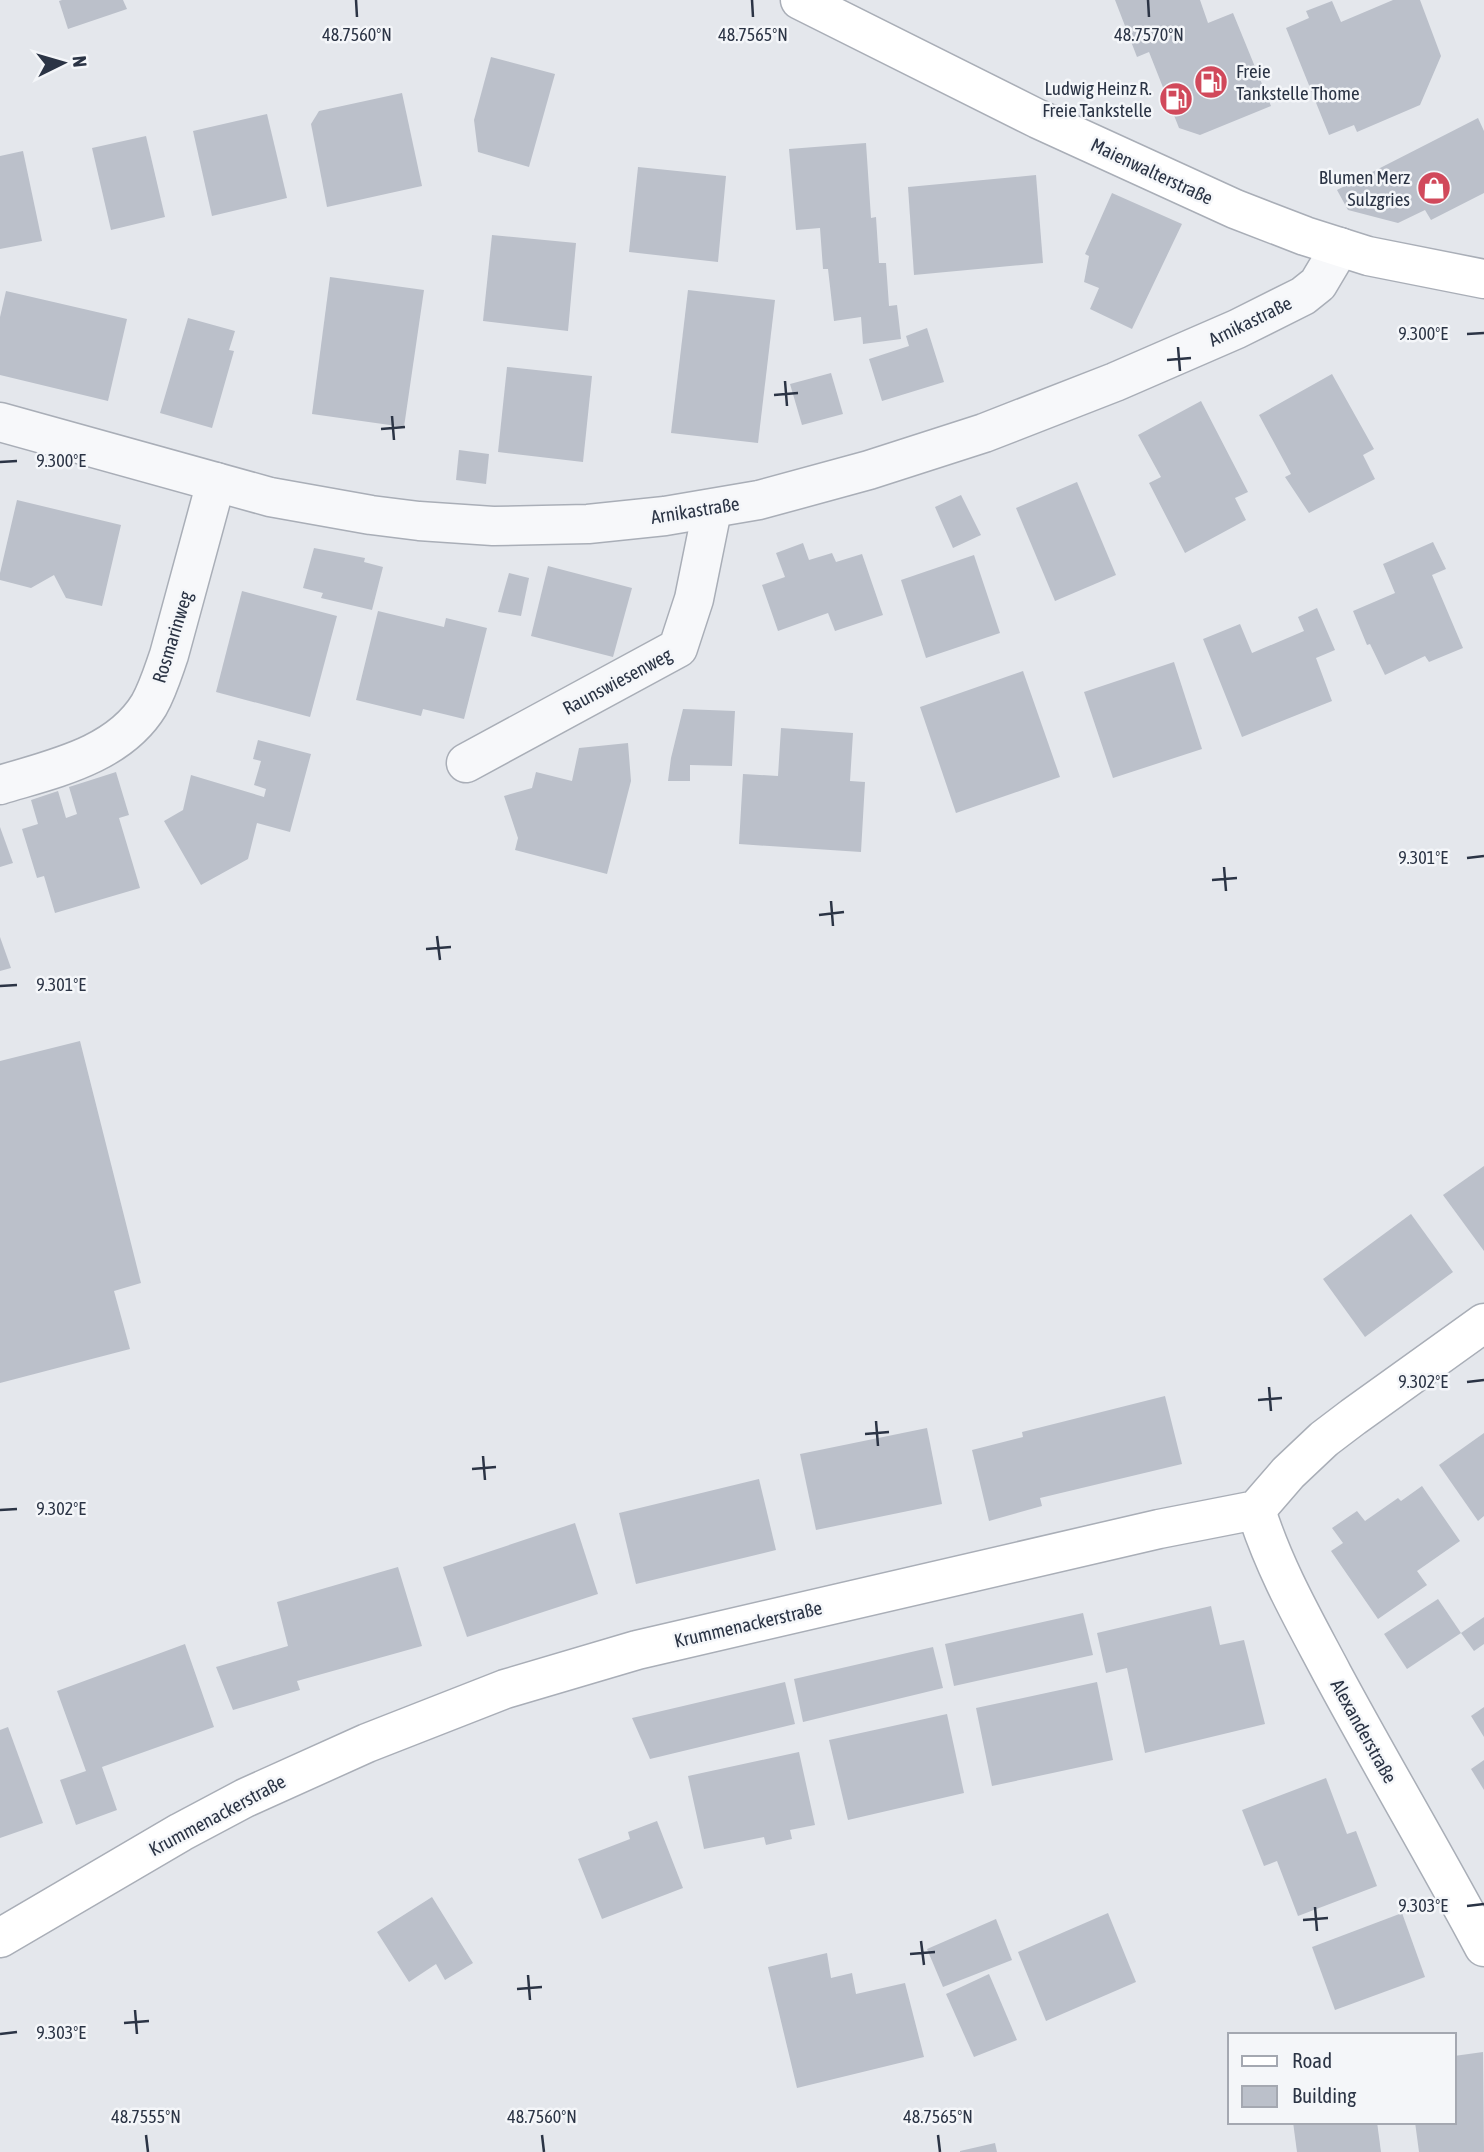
<svg xmlns="http://www.w3.org/2000/svg" width="1484" height="2152" font-family="'Asap Condensed',sans-serif">
  <rect width="100%" height="100%" fill="#e4e7ec"/>
  <!-- building -->
  <g fill="#bbc0ca">
    <polygon points="62,0 123,0 127,9 68,29 59,1"/>
    <polygon points="1115,0 1200,0 1208,23 1233,13 1271,106 1200,135 1179,128 1149,52 1137,57"/>
    <polygon points="1393,0 1420,0 1441,56 1420,105 1357,132 1354,125 1329,135 1286,28 1309,18 1306,11 1332,1 1341,22"/>
    <polygon points="491,57 555,74 529,167 478,152 474,120"/>
    <polygon points="402,93 422,186 327,207 311,124 319,111"/>
    <polygon points="267,114 287,198 212,216 193,131"/>
    <polygon points="1478,118 1484,131 1484,193 1431,220 1425,210 1398,223 1348,210 1337,190"/>
    <polygon points="146,136 165,217 111,230 92,148"/>
    <polygon points="866,143 871,218 876,217 879,263 886,263 889,306 897,305 901,339 863,344 861,317 834,321 828,269 823,269 820,228 796,230 789,149"/>
    <polygon points="23,151 42,241 0,249 0,156"/>
    <polygon points="638,167 726,176 718,262 629,252"/>
    <polygon points="1036,175 1043,263 914,275 908,187"/>
    <polygon points="1112,193 1182,224 1132,329 1090,309 1099,288 1084,282 1089,256 1085,254"/>
    <polygon points="492,235 576,243 568,331 483,321"/>
    <polygon points="330,277 424,290 404,427 312,414"/>
    <polygon points="688,290 775,300 758,443 671,433"/>
    <polygon points="6,291 127,319 108,401 0,375 0,317"/>
    <polygon points="188,318 235,331 229,350 234,351 212,428 160,413"/>
    <polygon points="927,328 944,382 882,401 869,359 909,346 906,336"/>
    <polygon points="507,367 592,376 583,462 498,452"/>
    <polygon points="831,373 843,414 802,425 790,384"/>
    <polygon points="1332,374 1374,449 1363,455 1375,479 1309,513 1285,477 1291,474 1259,415"/>
    <polygon points="1201,401 1248,492 1235,498 1246,520 1185,553 1149,483 1161,477 1138,435"/>
    <polygon points="459,450 489,454 486,484 456,480"/>
    <polygon points="1077,482 1116,575 1055,601 1016,508"/>
    <polygon points="961,495 981,535 953,548 935,507"/>
    <polygon points="17,500 121,525 102,606 66,598 54,575 31,588 0,580 0,573"/>
    <polygon points="1433,542 1446,569 1432,575 1463,648 1429,662 1425,656 1385,675 1370,644 1367,645 1353,611 1395,593 1383,564"/>
    <polygon points="803,543 809,560 832,553 836,562 862,554 883,615 835,631 828,613 778,631 762,585 785,577 776,553"/>
    <polygon points="314,548 365,558 364,562 383,567 372,610 321,598 323,593 303,588"/>
    <polygon points="974,555 1000,633 926,658 901,580"/>
    <polygon points="548,566 632,588 613,657 531,636"/>
    <polygon points="509,573 529,578 521,616 498,612"/>
    <polygon points="242,591 337,616 310,717 216,692"/>
    <polygon points="1317,608 1335,650 1316,658 1332,701 1242,737 1203,639 1240,624 1252,653 1304,631 1298,617"/>
    <polygon points="378,611 444,627 446,618 487,628 464,719 423,709 421,716 356,700"/>
    <polygon points="1174,662 1202,749 1113,778 1084,692"/>
    <polygon points="1023,671 1060,777 956,813 920,707"/>
    <polygon points="683,709 735,711 732,766 690,765 690,781 668,781 671,758"/>
    <polygon points="781,728 853,733 850,781 865,782 861,852 739,844 743,774 778,776"/>
    <polygon points="258,740 311,754 290,832 257,823 248,859 201,885 164,821 183,810 191,775 264,797 266,789 254,785 261,761 253,759"/>
    <polygon points="628,743 631,781 607,874 515,850 518,838 504,796 532,788 536,772 572,781 579,748"/>
    <polygon points="116,772 129,815 119,818 140,888 55,913 44,876 37,878 22,829 38,824 31,800 58,791 66,818 77,814 69,787"/>
    <polygon points="0,827 13,863 0,867"/>
    <polygon points="0,937 11,968 0,971"/>
    <polygon points="80,1041 141,1283 114,1291 130,1349 0,1383 0,1061"/>
    <polygon points="1484,1166 1484,1251 1443,1195"/>
    <polygon points="1411,1214 1453,1272 1365,1337 1323,1279"/>
    <polygon points="1165,1396 1182,1464 1040,1498 1042,1506 989,1521 972,1450 1023,1437 1022,1432"/>
    <polygon points="927,1428 942,1504 816,1530 800,1454"/>
    <polygon points="1484,1433 1484,1516 1478,1521 1439,1465"/>
    <polygon points="759,1479 776,1550 636,1584 619,1513"/>
    <polygon points="1422,1486 1460,1541 1417,1571 1427,1585 1378,1619 1331,1551 1343,1543 1332,1528 1357,1511 1365,1521 1398,1498 1401,1501"/>
    <polygon points="575,1523 598,1594 467,1637 443,1567"/>
    <polygon points="398,1567 422,1646 297,1681 300,1690 233,1710 216,1667 288,1646 277,1602"/>
    <polygon points="1438,1599 1461,1633 1407,1669 1384,1634"/>
    <polygon points="1211,1606 1220,1645 1244,1640 1265,1724 1145,1753 1127,1668 1106,1673 1097,1633"/>
    <polygon points="1083,1613 1093,1655 954,1686 945,1644"/>
    <polygon points="1484,1617 1484,1644 1474,1651 1461,1633"/>
    <polygon points="185,1644 214,1727 102,1767 117,1810 76,1825 60,1780 86,1771 57,1691"/>
    <polygon points="933,1647 943,1688 803,1722 794,1679"/>
    <polygon points="785,1682 795,1724 650,1759 632,1718"/>
    <polygon points="1097,1682 1113,1760 992,1786 976,1708"/>
    <polygon points="1484,1707 1484,1737 1471,1716"/>
    <polygon points="947,1714 964,1793 848,1820 829,1740"/>
    <polygon points="8,1727 43,1823 0,1838 0,1730"/>
    <polygon points="799,1752 815,1825 790,1830 792,1839 766,1845 764,1837 704,1849 688,1776"/>
    <polygon points="1484,1760 1484,1790 1471,1769"/>
    <polygon points="1326,1778 1347,1834 1356,1831 1377,1886 1298,1916 1277,1861 1264,1866 1242,1810"/>
    <polygon points="657,1821 683,1888 602,1919 578,1859 630,1839 628,1832"/>
    <polygon points="432,1897 473,1963 445,1980 436,1964 409,1982 377,1932"/>
    <polygon points="1108,1913 1136,1982 1046,2021 1018,1952"/>
    <polygon points="1402,1913 1425,1977 1335,2010 1312,1947"/>
    <polygon points="996,1919 1012,1960 943,1987 927,1949"/>
    <polygon points="827,1953 831,1978 852,1973 856,1994 905,1983 924,2057 797,2088 768,1967"/>
    <polygon points="989,1974 1017,2040 974,2057 946,1994"/>
    <polygon points="1483,2052 1484,2152 1419,2152 1415,2122 1454,2122 1454,2056"/>
    <polygon points="1293,2122 1377,2122 1381,2152 1297,2152"/>
    <polygon points="995,2143 997,2152 960,2152 960,2151"/>
  </g>
  <g fill="none" stroke-linecap="round" stroke-linejoin="round">
    <!-- street casing -->
    <g stroke="#a9aeb7" stroke-width="41">
      <g id="street">
        <polyline points="0,422 270,497 371,515 419,521 493,526 588,524 665,516 759,500 869,470 984,433 1115,382 1237,329 1303,296 1318,284 1340,247"/>
        <polyline points="466,763 678,648 694,599 712,510"/>
        <path d="M0,785C52,769 118,756 149,705C158,689 163,672 169,655L216,482"/>
      </g>
    </g>
    <!-- secondary casing -->
    <g stroke="#a9aeb7" stroke-width="41">
      <g id="secondary">
        <polyline points="800,0 1038,119 1235,209 1305,236 1368,256 1484,279"/>
        <path d="M1256,1510C1275,1570 1304,1620 1333,1675C1382,1766 1435,1855 1484,1947"/>
        <polyline points="0,1938 181,1832 245,1798 367,1743 505,1689 637,1650 1159,1529 1256,1510 1288,1473 1324,1439 1353,1417 1484,1323"/>
      </g>
    </g>
    <!-- street -->
    <use href="#street" stroke="#f7f8fa" stroke-width="38"/>
    <!-- secondary -->
    <use href="#secondary" stroke="#fff" stroke-width="38"/>
  </g>
  <!-- ticks -->
  <path fill="none" stroke="#2b3445" stroke-width="2.5" d="M356,0L357,17M752,0L753,17M1148,0L1149,17M1467,334L1484,333M1178,347L1180,371M1167,360L1191,358M785,381L787,406M774,395L798,393M392,416L394,440M381,429L405,427M0,462L17,461M1467,858L1484,856M1224,867L1226,891M1212,880L1237,878M831,901L833,926M819,915L844,912M437,936L440,960M426,949L451,947M0,986L17,985M1467,1382L1484,1380M1269,1387L1271,1411M1258,1400L1282,1398M876,1421L878,1446M865,1434L889,1432M483,1456L485,1480M472,1469L496,1467M0,1510L17,1509M1467,1906L1484,1904M1315,1907L1317,1931M1303,1920L1328,1918M921,1941L924,1965M910,1954L935,1952M528,1975L530,2000M517,1989L542,1987M135,2010L137,2034M124,2023L149,2021M0,2034L17,2032M146,2135L148,2152M542,2135L544,2152M938,2135L940,2152"/>
  <!-- icons -->
  <defs>
    <g id="fuel-disc" transform="scale(1.75)"><circle r="9.5" fill="#d1495b" stroke="#f4f6f9"/><path d="M-5.5-6h7V0h2V4h1.3V-2.5L3-4.5l.8-.8L6-3V5H2.5V1h-1V6h-7ZM-4.2-4.7v3.2H.2V-4.7Z" fill="#fff"/></g>
    <g id="shop-disc" transform="scale(1.75)"><circle r="9.5" fill="#d1495b" stroke="#f4f6f9"/><path d="M-5-2.5h2.3a2.7 3.5 0 0 1 5.4 0H5L5.5 6h-11ZM-1.5-2.5h3a1.5 2.3 0 0 0-3 0Z" fill="#fff"/></g>
  </defs>
  <g fill-rule="evenodd">
    <use href="#fuel-disc" x="1211" y="82"/>
    <use href="#fuel-disc" x="1176" y="99"/>
    <use href="#shop-disc" x="1434" y="188"/>
  </g>
  <g text-anchor="middle" dominant-baseline="central" stroke-width="5" stroke-linejoin="round" paint-order="stroke">
    <!-- poi labels -->
    <g font-size="19" fill="#2b3445" stroke="#f4f6f9" text-anchor="end">
      <text x="1236" y="71" text-anchor="start">Freie<tspan x="1236" dy="22">Tankstelle Thome</tspan></text>
      <text x="1152" y="88">Ludwig Heinz R.<tspan x="1152" dy="22">Freie Tankstelle</tspan></text>
      <text x="1410" y="177">Blumen Merz<tspan x="1410" dy="22">Sulzgries</tspan></text>
    </g>
    <!-- street labels -->
    <g font-size="19" fill="#2b3445" stroke="#f4f6f9">
      <text transform="translate(1152 171) rotate(25)">Maienwalterstraße</text>
      <text transform="translate(1250 321) rotate(-26)">Arnikastraße</text>
      <text transform="translate(695 510) rotate(-9)">Arnikastraße</text>
      <text transform="translate(172 637) rotate(-73)">Rosmarinweg</text>
      <text transform="translate(617 681) rotate(-28)">Raunswiesenweg</text>
      <text transform="translate(748 1624) rotate(-13)">Krummenackerstraße</text>
      <text transform="translate(1364 1731) rotate(61)">Alexanderstraße</text>
      <text transform="translate(217 1815) rotate(-28)">Krummenackerstraße</text>
    </g>
  </g>
  <g font-size="18" text-anchor="middle" fill="#2b3445" stroke="#f4f6f9" stroke-width="5" stroke-linejoin="round" paint-order="stroke">
    <text x="357" y="41">48.7560°N</text>
    <text x="753" y="41">48.7565°N</text>
    <text x="1149" y="41">48.7570°N</text>
    <text x="1423" y="340">9.300°E</text>
    <text x="61" y="467">9.300°E</text>
    <text x="1423" y="864">9.301°E</text>
    <text x="61" y="991">9.301°E</text>
    <text x="1423" y="1388">9.302°E</text>
    <text x="61" y="1515">9.302°E</text>
    <text x="1423" y="1912">9.303°E</text>
    <text x="61" y="2039">9.303°E</text>
    <text x="146" y="2123">48.7555°N</text>
    <text x="542" y="2123">48.7560°N</text>
    <text x="938" y="2123">48.7565°N</text>
  </g>
  <!-- legend -->
  <rect x="1228" y="2033" width="228" height="91" fill="#f4f6f9" stroke="#a4a8b1" stroke-width="2"/>
  <rect x="1242" y="2056" width="35" height="10" fill="#ffffff" stroke="#a4a8b1" stroke-width="2"/>
  <text x="1292" y="2068" font-size="21" fill="#2b3445">Road</text>
  <rect x="1242" y="2086" width="35" height="21" fill="#bbc0ca" stroke="#a4a8b1" stroke-width="2"/>
  <text x="1292" y="2103" font-size="21" fill="#2b3445">Building</text>
  <!-- north arrow -->
  <g transform="translate(63 63) rotate(85)" stroke="#f4f6f9" stroke-width="5" paint-order="stroke">
  <path d="M0-5L12 26L0 18L-12 26Z" fill="#2b3445"/>
  <text y="-10" font-size="19" font-weight="bold" text-anchor="middle" fill="#2b3445">N</text>
  </g>
</svg>
